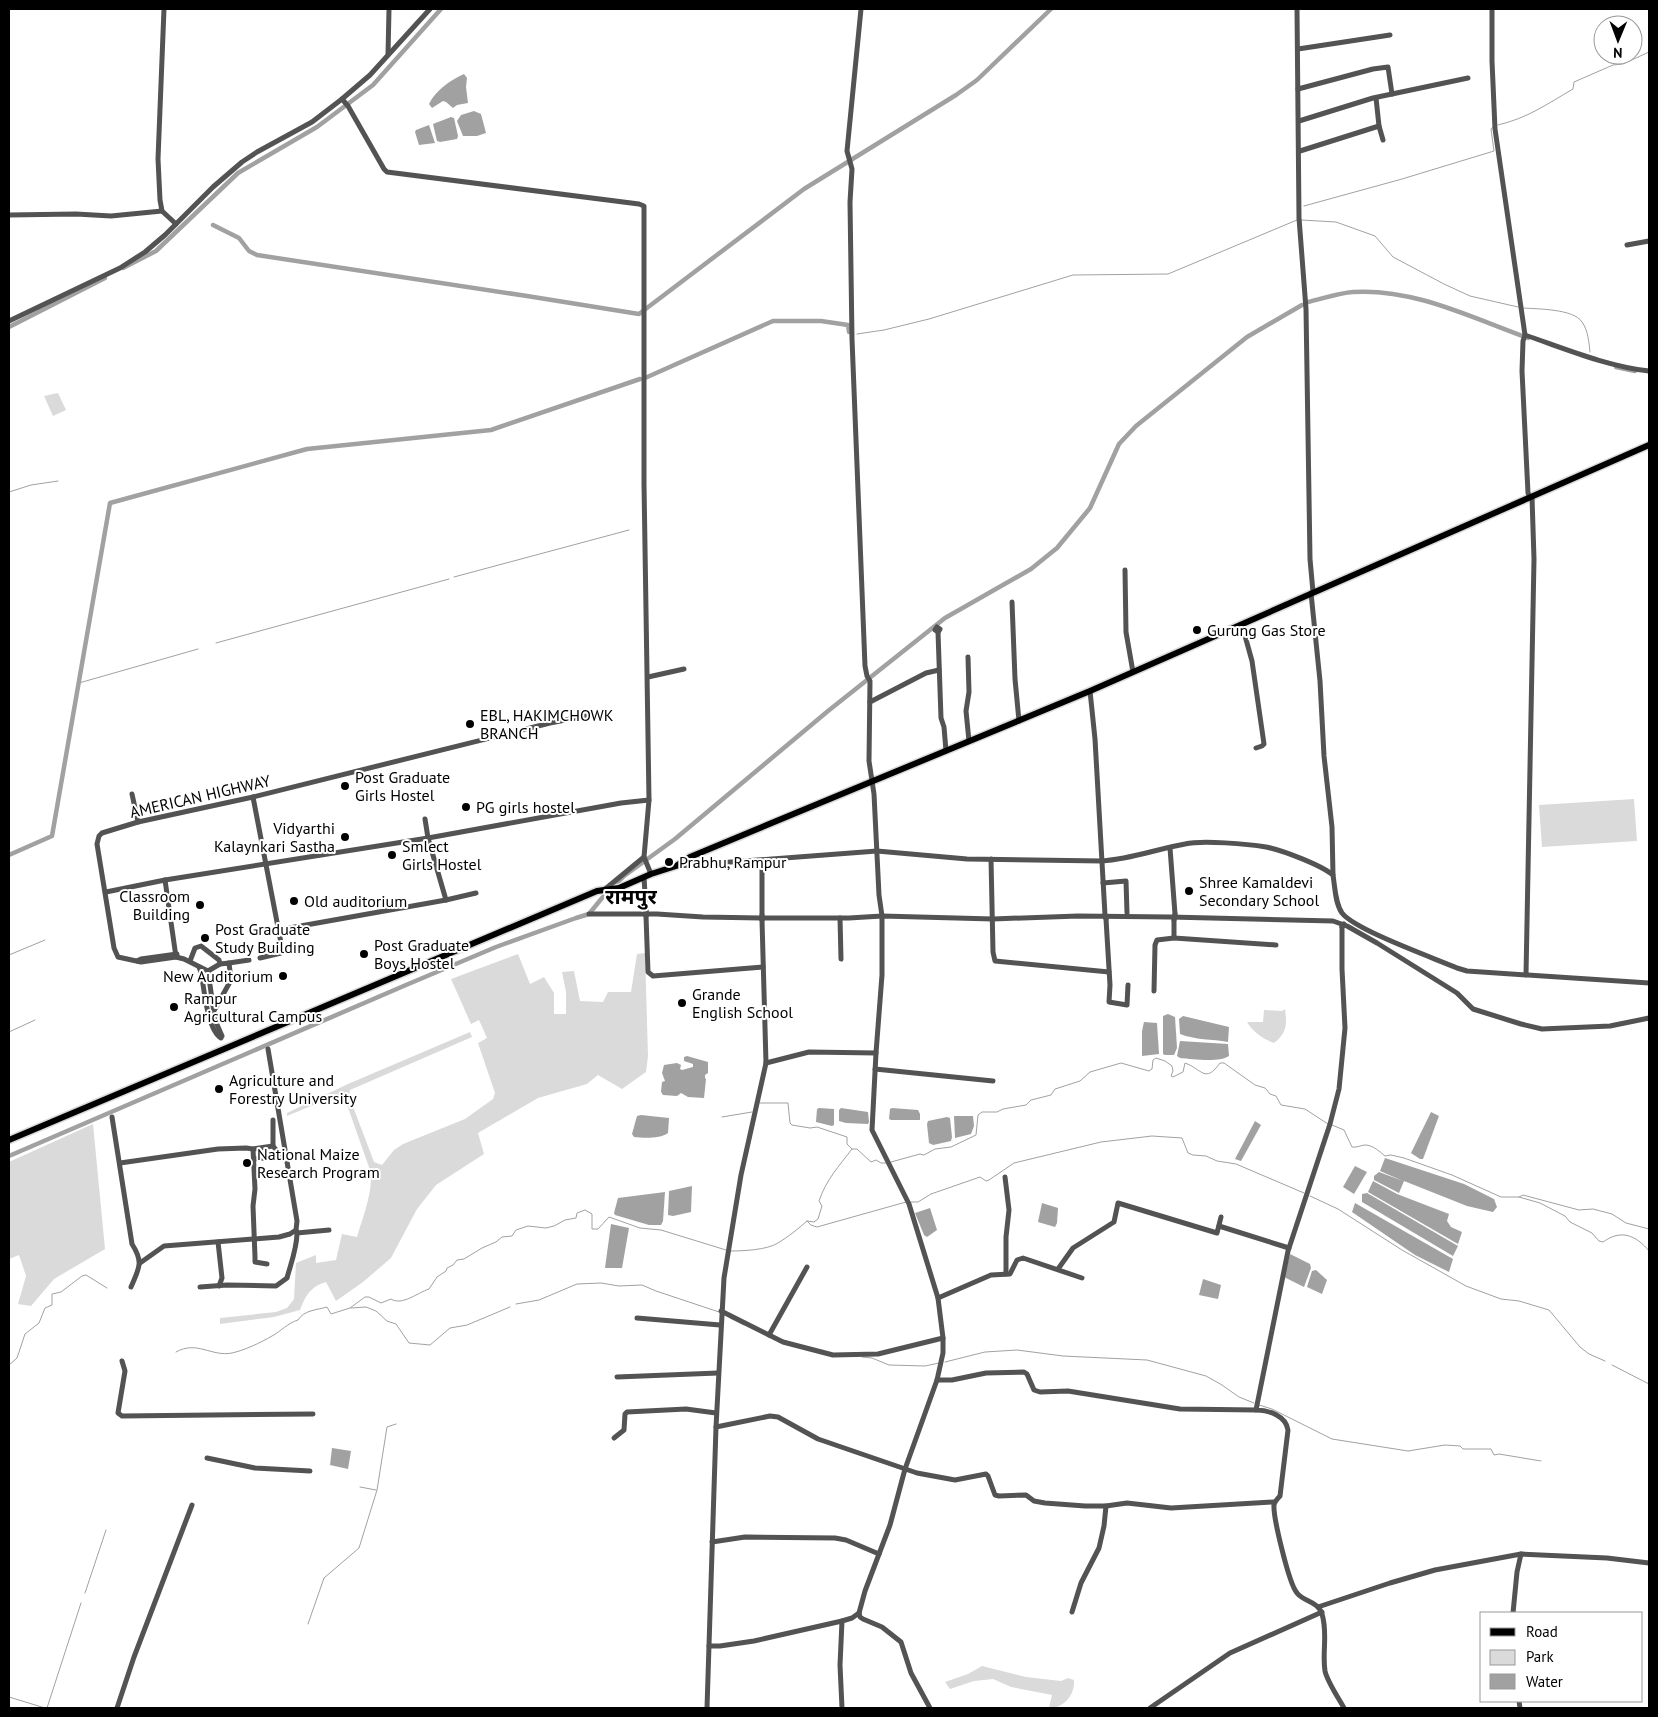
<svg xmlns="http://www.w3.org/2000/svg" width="1658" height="1717" font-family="'PT Sans','Noto Sans Devanagari',sans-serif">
  <rect width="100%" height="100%" fill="#fff"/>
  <!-- green -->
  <g fill="#dadada">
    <polygon points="58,393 66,410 53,416 44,396"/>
    <polygon points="1634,799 1637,841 1542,847 1539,805"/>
    <path d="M645,953L648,1056L646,1072L622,1089L598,1075L587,1084L538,1098L478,1133L484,1154L436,1185L417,1209L391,1258L363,1282L336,1301L326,1282C311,1286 305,1296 300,1310L274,1317L220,1324V1318L276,1312L287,1308L294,1299L296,1263L316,1255V1263L336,1260L342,1234L357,1237C363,1216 372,1195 371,1173L345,1099L337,1095L287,1116V1113L348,1084L470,1032L472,1037L350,1090L349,1096L374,1162L382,1165L394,1150L403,1144L465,1119L493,1099L495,1093L478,1043L487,1038L479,1020L471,1024L451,979L518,954L530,984L544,977L554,993V1014H566V992L562,972L574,971L580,1001L603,1002L608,992H631L637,954Z"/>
    <path d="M1285,1009C1287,1024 1287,1033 1274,1043C1263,1039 1253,1032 1247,1022H1263L1264,1010L1282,1011Z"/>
    <polygon points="93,1124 105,1249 54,1279 31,1306 18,1304 26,1276 19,1255 9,1259 9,1162"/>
    <path d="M982,1666L1026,1677L1061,1681L1068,1678L1074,1680C1075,1695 1064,1708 1049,1708L1052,1695L1011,1687L993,1679L974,1681L950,1689L945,1682L968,1674Z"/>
  </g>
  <!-- water -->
  <g fill="#a1a1a1">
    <path d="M464,74L467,78L466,87L468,103L457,105L453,108L446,102L443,101L432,108L429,104C435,91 450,80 464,74Z"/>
    <polygon points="474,111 481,114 486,133 477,136 463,136 457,121 461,115"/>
    <polygon points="451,117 454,118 458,136 457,139 440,142 437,141 433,124"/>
    <polygon points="429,125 435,143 419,145 415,132 416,130"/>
    <polygon points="1168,1014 1175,1017 1177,1048 1174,1055 1165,1055 1163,1054 1163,1016"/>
    <path d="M1183,1016L1229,1027L1228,1042C1212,1039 1195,1040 1180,1034L1179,1019Z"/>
    <polygon points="1144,1022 1157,1023 1159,1054 1142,1056 1142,1031"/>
    <path d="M1180,1041L1228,1044L1229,1056C1218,1063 1193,1059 1180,1058L1177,1056Z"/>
    <polygon points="687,1056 708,1062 708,1073 705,1075 705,1078 706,1079 704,1098 688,1097 681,1093 677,1096 663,1095 661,1092 662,1082 665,1081 662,1073 664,1065 677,1063 681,1065 680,1069 682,1070 693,1067 693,1064 684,1061 684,1057"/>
    <polygon points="819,1108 834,1109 834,1125 832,1126 816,1122 817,1109"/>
    <polygon points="841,1108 868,1112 869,1122 868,1124 846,1123 839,1121 839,1110"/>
    <polygon points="892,1108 918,1110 920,1114 920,1120 891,1120 889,1119 890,1109"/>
    <polygon points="1431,1112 1439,1116 1423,1159 1420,1159 1411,1153"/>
    <path d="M641,1115L669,1118L668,1133C660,1139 643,1138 634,1137L632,1134L637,1116Z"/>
    <polygon points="954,1116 973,1116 974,1126 971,1134 955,1138"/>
    <polygon points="947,1117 950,1118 952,1137 951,1141 933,1145 929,1143 927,1124 928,1121"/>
    <polygon points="1255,1121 1261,1125 1241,1161 1235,1159"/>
    <polygon points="1385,1158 1464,1184 1494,1199 1497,1207 1493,1212 1467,1206 1404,1181 1399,1193 1374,1180 1374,1176 1379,1172 1403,1181 1380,1171"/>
    <polygon points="1355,1166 1367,1172 1354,1194 1343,1187"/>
    <polygon points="1373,1181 1397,1194 1449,1214 1447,1221 1451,1227 1462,1232 1458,1244 1368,1192"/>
    <polygon points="692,1186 691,1212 673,1216 668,1215 669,1191"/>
    <polygon points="665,1192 663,1221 661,1225 649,1225 615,1215 614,1213 618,1198"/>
    <polygon points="1367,1193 1458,1246 1453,1256 1362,1202 1362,1194"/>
    <polygon points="1042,1203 1058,1208 1057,1223 1055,1227 1038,1222"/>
    <polygon points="1355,1203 1453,1259 1449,1272 1415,1255 1352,1212"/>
    <polygon points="930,1208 937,1230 927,1237 924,1235 915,1213"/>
    <polygon points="611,1224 629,1228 622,1268 605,1268"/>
    <polygon points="1290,1254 1310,1264 1311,1268 1304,1287 1284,1277"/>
    <polygon points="1316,1270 1327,1280 1322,1294 1307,1287 1312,1271"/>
    <polygon points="1203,1279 1221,1285 1218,1299 1199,1295"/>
    <polygon points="332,1448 351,1451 348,1469 330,1465"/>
  </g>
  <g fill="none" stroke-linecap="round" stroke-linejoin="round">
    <!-- stream -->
    <g stroke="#a1a1a1" stroke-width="1">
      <path d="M1498,125C1528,118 1547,104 1573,89L1574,82L1613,65L1623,64L1649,52"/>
      <polyline points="1304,206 1402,179 1494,151 1491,129 1494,126"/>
      <polyline points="1301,220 1336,222 1375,236 1393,257 1444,284 1470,296 1518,307"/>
      <path d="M1523,308C1538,309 1574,309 1582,322C1588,330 1589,343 1590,352"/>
      <polyline points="857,334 884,330 929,319 1073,275 1168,274 1297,220"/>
      <polyline points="9,492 31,485 58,481"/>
      <polyline points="454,577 629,530"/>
      <polyline points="216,643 449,579"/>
      <polyline points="79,683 198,649"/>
      <polyline points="9,955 45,940"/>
      <polyline points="9,1032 35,1020"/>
      <polyline points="760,1103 788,1103 790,1123 792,1125 810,1128 817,1127 847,1137 847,1144 852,1149"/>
      <polyline points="722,1117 752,1112"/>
      <path d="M1332,1125L1344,1130L1352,1147C1357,1148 1361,1145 1365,1145C1373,1145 1380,1152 1385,1156L1391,1155L1404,1158L1452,1175L1501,1197H1519L1540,1203L1565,1216L1570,1222L1592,1233L1599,1241L1603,1242C1621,1229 1636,1235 1649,1251"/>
      <path d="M891,1162L920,1154L924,1155L935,1149L951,1147L976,1135L978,1115L982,1112H997L1003,1109L1026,1105L1031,1100L1051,1095L1055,1089L1080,1081L1090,1072L1121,1063L1149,1071L1152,1069L1153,1060L1156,1058L1165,1061L1172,1066L1173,1071L1171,1076L1173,1077L1183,1072L1185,1063C1202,1069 1205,1084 1220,1063H1224L1255,1085L1265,1088L1270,1094L1276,1096L1281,1105L1305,1109L1328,1124"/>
      <polyline points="1310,1196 1338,1209 1402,1250 1466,1286 1501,1299 1519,1301 1549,1310 1580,1347 1589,1354 1605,1361"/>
      <polyline points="1519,1197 1523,1195 1579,1210 1593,1209 1612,1214 1626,1223 1649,1229"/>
      <polyline points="910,1202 918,1202 931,1194 980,1177 986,1181 989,1180 1014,1163 1101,1142 1152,1136 1182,1138 1188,1153 1193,1155 1206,1156 1217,1161 1236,1164 1304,1193"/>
      <polyline points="807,1221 811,1225 817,1227 906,1202"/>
      <path d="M730,1251C743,1251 767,1250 778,1243C788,1237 798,1229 807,1221L814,1222L818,1219L822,1206L819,1201C826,1180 839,1166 852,1149H857L871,1162L876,1160L881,1163H886"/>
      <polyline points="516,1304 539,1300 577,1284 601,1283 619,1286 642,1285 656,1291 719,1312"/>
      <polyline points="351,1308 366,1307 376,1311 387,1321 396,1324 409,1343 430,1345 450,1328 467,1325 510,1307"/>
      <polyline points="730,1318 744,1325"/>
      <path d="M176,1352C197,1340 211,1357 232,1353C245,1350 260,1343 272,1336C281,1331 288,1323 298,1320C304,1310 317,1310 327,1307L331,1314L350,1308L365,1297H369L381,1303L391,1299C402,1306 417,1293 429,1289L437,1277L446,1271L447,1268L453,1265L457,1260L464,1259L482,1248L496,1242L502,1237L512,1236L516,1230L528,1226L546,1228L554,1226L565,1220L576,1218L577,1213L585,1210L592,1214V1229H598L609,1217L640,1228L661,1230L726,1250"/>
      <polyline points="862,1357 872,1358 889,1365 925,1366 939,1363"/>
      <polyline points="945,1362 985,1352 1017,1350 1063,1356 1147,1360 1206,1376 1222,1385 1239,1397 1254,1403"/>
      <polyline points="9,1365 17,1358 25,1334 39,1323 45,1308 52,1305 52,1294 61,1292 82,1276 86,1275 107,1288"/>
      <polyline points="1612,1365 1649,1384"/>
      <polyline points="1259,1405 1272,1409 1332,1439 1408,1451 1445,1445 1460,1446 1463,1449 1491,1449 1494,1455 1499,1454 1541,1461"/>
      <polyline points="360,1487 376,1490"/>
      <polyline points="85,1593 106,1530"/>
      <polyline points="308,1624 324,1578 359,1548 377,1490 387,1427 396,1424"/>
      <polyline points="9,1697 45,1708"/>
      <polyline points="47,1708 81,1603"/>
    </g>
    <!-- canal -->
    <g stroke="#a1a1a1" stroke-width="4.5">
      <polyline points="213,225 239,238 249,251 257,255 527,296 639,314 804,189 956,95 977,80 1051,9"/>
      <polyline points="123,268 156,251 238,173 317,127 373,85 441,9"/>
      <path d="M1308,302C1322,299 1338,293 1353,292C1414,288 1472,318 1528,338"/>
      <polyline points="9,327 105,278"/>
      <polyline points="1616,367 1635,371"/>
      <polyline points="645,378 773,321 821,321 848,325 849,332"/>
      <polyline points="9,855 52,836 110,503 307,449 491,430 640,379"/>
      <polyline points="9,1156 406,985 496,947 576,918 589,914 602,898 624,876 675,839 828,711 945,618 1031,569 1057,548 1090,508 1119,444 1136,426 1247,337 1302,305"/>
    </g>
    <!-- major casing -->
    <g stroke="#dbdbdb" stroke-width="9">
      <polyline id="major" points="9,1140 597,891 619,888 651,874 676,866 690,857 1090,691 1649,445"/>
    </g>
    <!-- minor -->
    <g stroke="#535353" stroke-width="5">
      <polyline points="164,9 158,159 160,200 162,211 176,224"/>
      <polyline points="861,9 847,151 852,169 850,202 852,339 865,666 867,676 870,681 869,761 874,794 879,895 882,916 882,975 876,1053 872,1130 909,1204 938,1298 943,1338 943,1353 937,1380 905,1469 890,1525 865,1591 859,1613 860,1617 863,1619 882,1627 901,1642 911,1673 930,1708"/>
      <polyline points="1297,9 1299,218 1306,309 1310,559 1313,592"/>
      <polyline points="1492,9 1492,61 1495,129 1525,335 1523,341 1522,371 1528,493 1530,498"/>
      <polyline points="1298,49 1390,35"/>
      <polyline points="388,55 389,9"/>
      <polyline points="1298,89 1373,69 1388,67 1392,94"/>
      <polyline points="1376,98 1379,126"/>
      <polyline points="342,99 348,106 384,169 387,172 639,204 644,206 644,484 649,800 644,857 651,874"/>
      <polyline points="1299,121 1373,98 1468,78"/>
      <polyline points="1300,151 1379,126 1383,140"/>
      <polyline points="9,215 76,214 111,216 162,211"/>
      <polyline points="1627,245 1649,241"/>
      <polyline points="9,321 120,268 145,252 165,235 213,187 242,162 257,152 312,122 342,99 370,75 430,9"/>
      <path d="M1525,335C1566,349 1606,366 1649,371"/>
      <polyline points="1125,570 1126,632 1133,672"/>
      <polyline points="1311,593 1320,681 1324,756 1332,827 1333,875"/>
      <polyline points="1012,602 1015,679 1019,721"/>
      <polyline points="1242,625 1252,661 1264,744 1262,746 1256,748"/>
      <polygon points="937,627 940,629 938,632 935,630"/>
      <polyline points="938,632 941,718 944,727 946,751"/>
      <polyline points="968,657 969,692 966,711 969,741"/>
      <polyline points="648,677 684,669"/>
      <polyline points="1090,691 1095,739 1105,915"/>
      <polyline points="870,702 926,673 939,670"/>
      <polyline points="132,794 138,822"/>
      <polyline points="253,797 282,948 281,953 260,958"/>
      <polyline points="425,819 428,838 446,900"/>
      <polyline points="1170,848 1175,914"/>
      <polyline points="991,859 993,952 995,961 1109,972"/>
      <polyline points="762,860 762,915"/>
      <path d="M678,866L877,851L967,859L1102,861C1131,859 1157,849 1185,844C1202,840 1248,844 1266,847C1282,850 1321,865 1333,875C1335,887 1335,903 1342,913C1355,930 1434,958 1457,968L1467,971L1649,983"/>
      <polyline points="644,877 646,911"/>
      <polyline points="165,880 176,957"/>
      <polyline points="1103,883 1126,881 1127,913"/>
      <polyline points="604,890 644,857"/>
      <polyline points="106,892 165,880 428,838 621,803 649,800"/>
      <polyline points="589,914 657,914 703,917 761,918 849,918 882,916 993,919 1078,916 1170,917 1333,921 1347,926 1377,943 1457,993 1473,1009 1521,1024 1542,1029 1610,1026 1649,1018"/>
      <polyline points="646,916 648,972 653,976 763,967"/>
      <polyline points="840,918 841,959"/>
      <polyline points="1106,919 1110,985 1109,1002 1127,1005 1128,985"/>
      <polyline points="1174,920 1174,938 1276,945"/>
      <path d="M1342,927V969L1345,1028L1339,1089L1330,1124L1288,1251L1256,1410C1269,1410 1286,1416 1288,1430L1280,1496C1277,1499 1275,1501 1274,1505C1273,1517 1289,1584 1297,1593C1304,1602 1318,1601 1322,1614C1328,1633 1322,1652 1325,1671C1327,1681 1339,1699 1344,1708"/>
      <polyline points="278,930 446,900 476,893"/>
      <polyline points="137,961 141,959 177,954"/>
      <polyline points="190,961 195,948 201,946 219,960 220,964"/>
      <polyline points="229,963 249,960"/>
      <path d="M199,967L201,972C204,987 207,1030 221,1038"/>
      <polyline points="208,971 220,964 229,963 231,980 215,1009"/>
      <polyline points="1526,975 1534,559 1532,497"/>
      <polyline points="1154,991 1155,945 1157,940 1174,938"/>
      <polyline points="222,1036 215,1020 208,971 184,959 176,957 141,962 118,957 114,948 97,844 99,836 102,833 138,822 253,797 550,723 586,716"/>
      <polyline points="766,1063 809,1052 876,1053"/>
      <polyline points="875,1069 993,1081"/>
      <path d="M112,1117L132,1244C144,1263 139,1268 131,1287"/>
      <polyline points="273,1120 273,1146 281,1156"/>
      <polyline points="253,1149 273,1146"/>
      <polyline points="254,1159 283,1156"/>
      <polyline points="120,1163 218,1149 246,1148 253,1149 255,1189 253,1206 255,1257 255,1262 267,1264"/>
      <polyline points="1005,1177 1009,1210 1006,1237 1006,1274"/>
      <polyline points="1219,1226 1289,1248"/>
      <polyline points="296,1230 297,1233 329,1230"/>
      <polyline points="218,1242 222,1278 219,1286"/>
      <polyline points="140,1263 164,1246 279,1237 290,1234 296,1230 297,1221 268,1049"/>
      <polyline points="1058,1269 1073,1248 1114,1222 1118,1203 1217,1233 1221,1217"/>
      <path d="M200,1287L227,1285L276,1286L287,1278C291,1263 297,1248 297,1233"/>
      <polyline points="938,1298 991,1275 1010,1274 1017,1260 1023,1258 1082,1278"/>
      <polyline points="721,1311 783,1342 833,1355 878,1354 943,1338"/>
      <polyline points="637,1318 720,1325"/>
      <polyline points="769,1335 807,1267"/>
      <polyline points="122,1361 125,1371 118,1413 122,1416 313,1414"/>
      <polyline points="617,1377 718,1373"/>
      <polyline points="937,1380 952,1380 986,1373 1024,1372 1027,1374 1034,1390 1040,1392 1068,1391 1180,1409 1256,1410"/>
      <polyline points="716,1427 770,1416 778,1417 818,1439 917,1473 955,1480 986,1474 988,1476 995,1495 999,1496 1026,1495 1034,1501 1045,1503 1085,1506 1106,1506 1127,1503 1171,1508 1274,1502"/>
      <polyline points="614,1438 624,1430 625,1414 627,1412 686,1409 716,1413"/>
      <polyline points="207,1458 255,1468 310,1471"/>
      <polyline points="712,1542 745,1537 835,1538 846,1540 879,1554"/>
      <polyline points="1318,1607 1390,1583 1435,1570 1521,1554 1607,1558 1649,1563"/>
      <polyline points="1072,1612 1081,1583 1099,1548 1104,1526 1106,1506"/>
      <polyline points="1513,1613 1517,1572 1521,1554"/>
      <polyline points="709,1646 720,1646 754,1641 842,1621"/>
      <polyline points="1519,1701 1520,1708"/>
      <polyline points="117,1708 134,1657 192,1505"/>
      <polyline points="707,1708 716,1427 724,1278 741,1175 766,1063 762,920"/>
      <polyline points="842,1708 840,1665 842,1621 852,1618 859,1613"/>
      <polyline points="1150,1708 1230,1653 1322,1612"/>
    </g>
    <!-- major -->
    <use href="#major" stroke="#000" stroke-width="6"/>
    <!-- minor-bridge -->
    <g stroke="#535353" stroke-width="5">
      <polyline points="646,911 646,916"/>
      <polyline points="762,915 762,920"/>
      <polyline points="1105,915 1106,919"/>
      <polyline points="1174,920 1175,914"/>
      <polyline points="1342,927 1344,924"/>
    </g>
  </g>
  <!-- markers -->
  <g fill="#000" stroke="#fff" stroke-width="2">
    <circle cx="1197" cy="630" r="5"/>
    <circle cx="470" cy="724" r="5"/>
    <circle cx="345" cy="786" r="5"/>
    <circle cx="466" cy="807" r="5"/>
    <circle cx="345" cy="837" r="5"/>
    <circle cx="392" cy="855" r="5"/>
    <circle cx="669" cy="862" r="5"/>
    <circle cx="1189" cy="891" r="5"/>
    <circle cx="294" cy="901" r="5"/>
    <circle cx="200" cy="905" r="5"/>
    <circle cx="205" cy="938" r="5"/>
    <circle cx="364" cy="954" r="5"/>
    <circle cx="283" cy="976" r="5"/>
    <circle cx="682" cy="1003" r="5"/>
    <circle cx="174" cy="1007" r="5"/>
    <circle cx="219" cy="1089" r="5"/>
    <circle cx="247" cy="1163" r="5"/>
  </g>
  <g text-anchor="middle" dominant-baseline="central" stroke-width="4" stroke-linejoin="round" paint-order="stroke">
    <!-- poi labels -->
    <g font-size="16" fill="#000" stroke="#fff" text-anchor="start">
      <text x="1207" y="630">Gurung Gas Store</text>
      <text x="480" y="715">EBL, HAKIMCHOWK<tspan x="480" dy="18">BRANCH</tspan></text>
      <text x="355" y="777">Post Graduate<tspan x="355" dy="18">Girls Hostel</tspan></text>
      <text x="476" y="807">PG girls hostel</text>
      <text x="335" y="828" text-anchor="end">Vidyarthi<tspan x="335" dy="18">Kalaynkari Sastha</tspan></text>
      <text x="402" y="846">Smlect<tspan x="402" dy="18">Girls Hostel</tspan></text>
      <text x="679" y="862">Prabhu, Rampur</text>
      <text x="1199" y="882">Shree Kamaldevi<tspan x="1199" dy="18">Secondary School</tspan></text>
      <text x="190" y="896" text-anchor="end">Classroom<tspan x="190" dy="18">Building</tspan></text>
      <text x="304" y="901">Old auditorium</text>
      <text x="215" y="929">Post Graduate<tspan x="215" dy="18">Study Building</tspan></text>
      <text x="374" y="945">Post Graduate<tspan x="374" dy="18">Boys Hostel</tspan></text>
      <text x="273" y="976" text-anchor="end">New Auditorium</text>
      <text x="692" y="994">Grande<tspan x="692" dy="18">English School</tspan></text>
      <text x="184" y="998">Rampur<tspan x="184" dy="18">Agricultural Campus</tspan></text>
      <text x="229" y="1080">Agriculture and<tspan x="229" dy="18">Forestry University</tspan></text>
      <text x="257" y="1154">National Maize<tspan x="257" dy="18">Research Program</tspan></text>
    </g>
    <!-- street labels -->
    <g font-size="16" fill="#000" stroke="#fff">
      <text transform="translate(200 796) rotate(-13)">AMERICAN HIGHWAY</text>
    </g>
    <!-- district labels -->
    <g font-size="21" font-weight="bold" fill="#000" stroke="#fff">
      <text x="631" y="896">रामपुर</text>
    </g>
  </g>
  <!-- border -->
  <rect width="1658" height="1717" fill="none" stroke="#000000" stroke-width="20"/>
  <!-- legend -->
  <rect x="1480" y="1612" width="162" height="90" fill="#ffffff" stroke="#999999"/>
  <rect x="1490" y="1628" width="25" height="8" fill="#000000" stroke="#999999"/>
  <text x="1526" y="1637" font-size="15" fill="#000000">Road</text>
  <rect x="1490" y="1650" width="25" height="15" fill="#dadada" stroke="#999999"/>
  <text x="1526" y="1662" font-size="15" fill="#000000">Park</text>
  <rect x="1490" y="1674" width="25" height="15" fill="#a1a1a1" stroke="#999999"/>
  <text x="1526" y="1687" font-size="15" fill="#000000">Water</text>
  <!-- north arrow -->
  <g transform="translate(1618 40) rotate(181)"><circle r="24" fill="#ffffff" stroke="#999999"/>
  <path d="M0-4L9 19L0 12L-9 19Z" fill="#000000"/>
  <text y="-8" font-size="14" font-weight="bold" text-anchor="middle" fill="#000000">N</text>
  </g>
</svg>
